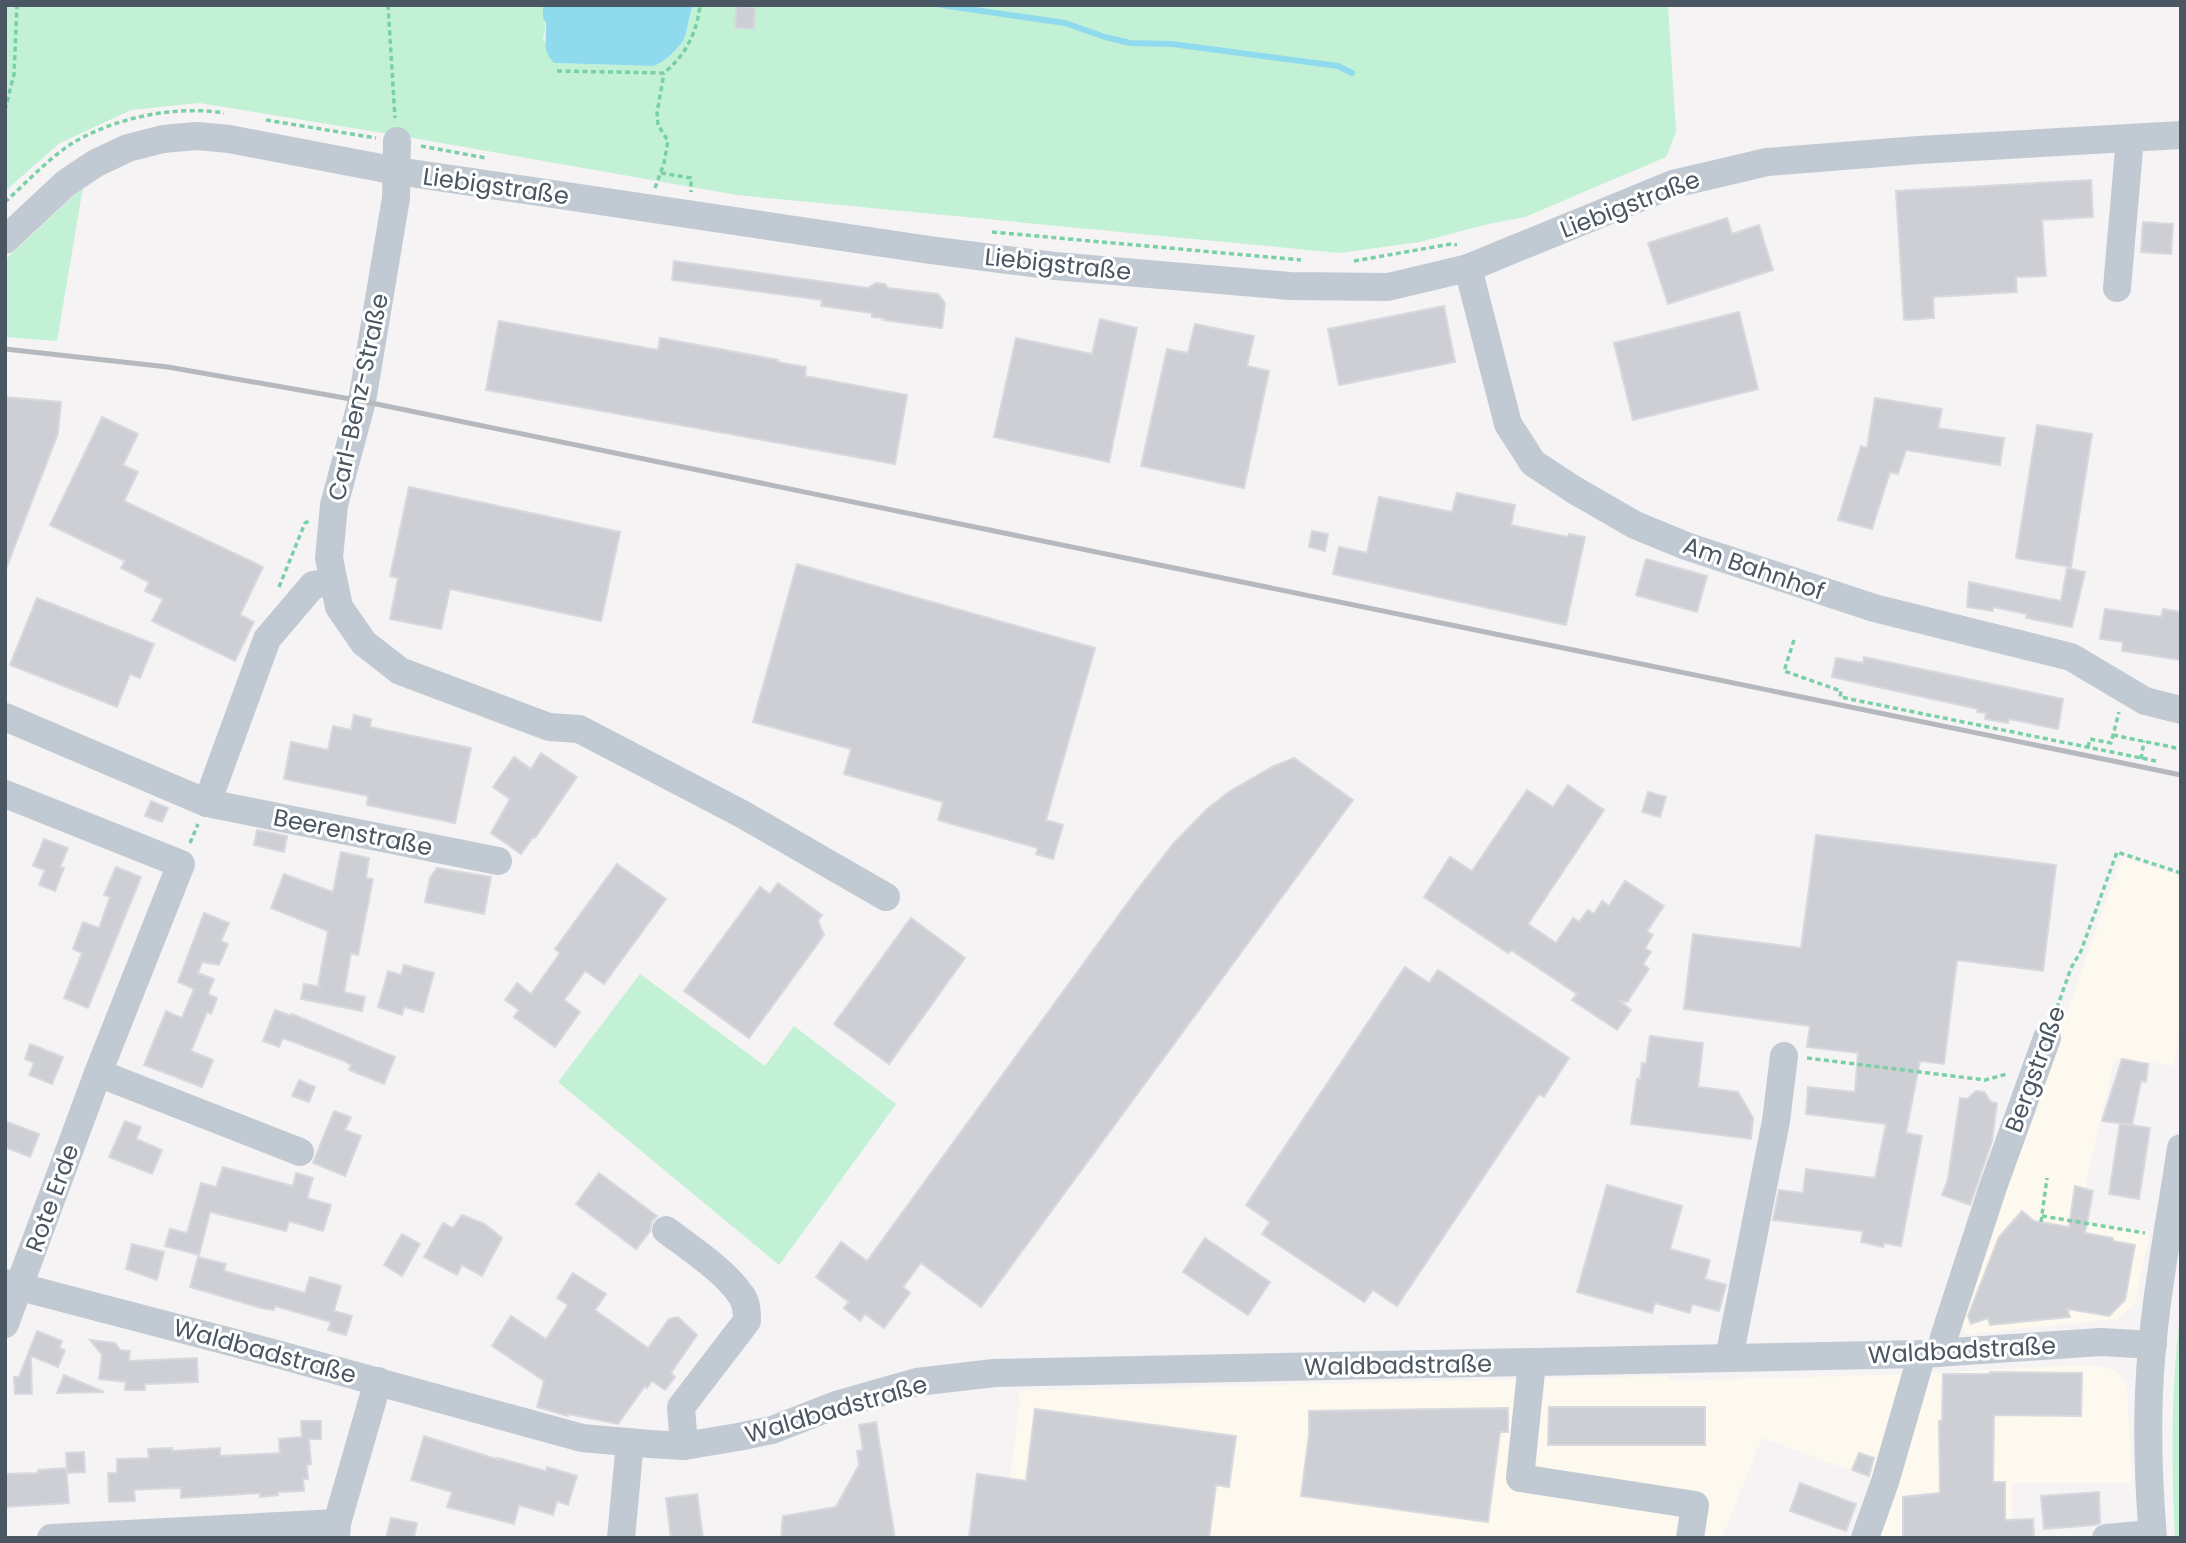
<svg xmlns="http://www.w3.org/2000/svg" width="2186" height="1543" font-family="Poppins,sans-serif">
  <rect width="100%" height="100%" fill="#f5f3f3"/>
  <!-- commercial -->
  <g fill="#fdf9ef">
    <polygon points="2122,857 2181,876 2181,1021 2174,1066 2115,1057 2083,1197 2073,1195 2070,1219 2150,1231 2135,1304 2117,1319 1966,1334 1959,1317"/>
    <polygon points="2081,1365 2106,1367 2117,1372 2127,1384 2132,1483 2012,1483 2013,1538 1875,1538 1929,1373"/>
    <polygon points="1907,1374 1878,1480 1762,1438 1722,1538 1002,1538 1020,1400 1018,1391 1667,1376 1674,1381"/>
  </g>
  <!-- green -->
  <g fill="#c3f1d5">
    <path d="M5,5H543C543,18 548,26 543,38L554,63L653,66C664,63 678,49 684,39C687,33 689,15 693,5H1668L1676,132L1666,157L1525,217L1488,224L1420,242L1339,253L737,195L413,138L199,103L131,110L60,143L5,191Z"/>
    <polygon points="83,187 57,341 5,337 5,260"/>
    <polygon points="640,974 765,1066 794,1026 896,1104 779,1265 558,1082"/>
    <path d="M2181,1308V1538H2175C2171,1462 2171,1384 2181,1308Z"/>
  </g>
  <!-- water -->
  <path fill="#90daee" d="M543,5H693C689,15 687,33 684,39C678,49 664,63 653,66L554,63C541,49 547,39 546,23L543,18Z"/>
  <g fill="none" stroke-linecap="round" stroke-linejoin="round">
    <!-- stream -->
    <polyline stroke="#90daee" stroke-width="6" points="941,5 1065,23 1105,37 1130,43 1172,44 1338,66 1352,73"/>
  </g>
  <!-- building -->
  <g fill="#cdcfd5" stroke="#d7d9de" stroke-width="2">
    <polygon points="736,6 755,7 754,29 735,28"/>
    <polygon points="2091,180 2093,217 2042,220 2046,276 2016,277 2017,292 1933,297 1934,318 1904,320 1896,191"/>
    <polygon points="1727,218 1732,234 1759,225 1773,270 1668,304 1648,243"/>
    <polygon points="2143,222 2173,224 2171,254 2141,252"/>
    <polygon points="674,261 868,288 876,283 885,284 888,288 938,294 945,303 942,328 883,320 884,318 872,317 872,313 821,306 822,300 672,280"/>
    <polygon points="1444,306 1455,362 1339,385 1328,329"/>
    <polygon points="1739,312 1758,389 1633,420 1614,343"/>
    <polygon points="1100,319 1137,328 1109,462 994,437 1016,338 1092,354"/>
    <polygon points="499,321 658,350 660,338 778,360 777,362 806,367 805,376 907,395 895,464 486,390"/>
    <polygon points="1195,324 1254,336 1247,366 1269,371 1244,488 1141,466 1167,349 1188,353"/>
    <polygon points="5,397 61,402 58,433 6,569"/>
    <polygon points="1875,398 1942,409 1938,428 2004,438 2000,465 1906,450 1898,474 1890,472 1872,529 1838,520 1861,446 1867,448"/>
    <polygon points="102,417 138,434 123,465 138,472 124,501 263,567 240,615 254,622 235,661 152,621 163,599 145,591 149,582 121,568 125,561 50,525"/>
    <polygon points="2037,425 2092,434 2071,567 2016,558"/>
    <polygon points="409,487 620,532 601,621 450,589 441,629 390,619 398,578 390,576"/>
    <polygon points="1457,493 1515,505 1511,525 1568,537 1569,534 1585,537 1566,625 1333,574 1339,547 1367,553 1379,497 1452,512"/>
    <polygon points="1312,531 1328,534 1325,551 1309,547"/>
    <polygon points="1646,559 1707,576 1697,612 1636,595"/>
    <polygon points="797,564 1095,648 1046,820 1063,825 1053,859 1036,854 1038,848 938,820 943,802 844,774 851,749 753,722"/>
    <polygon points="2067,568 2085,572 2072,627 2026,618 2027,614 1993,607 1993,611 1967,607 1969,582 2061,601"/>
    <polygon points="37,598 154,644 140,678 130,674 117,707 10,665"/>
    <polygon points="2105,609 2161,617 2163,609 2181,612 2181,660 2122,651 2123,642 2100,639"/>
    <polygon points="1864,657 2063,699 2058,729 2009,719 2008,723 1985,719 1986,713 1977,712 1978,709 1832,677 1836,658 1863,663"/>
    <polygon points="354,715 371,719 370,727 471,748 455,823 367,805 368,796 284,779 291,742 328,750 333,726 351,730"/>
    <polygon points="541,753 577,777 535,838 533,837 521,854 491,833 510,799 493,787 514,757 531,769"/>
    <polygon points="1294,758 1353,800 981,1307 921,1263 903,1287 910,1293 884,1328 865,1314 860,1321 844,1308 849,1302 816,1277 841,1242 867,1261 1137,890 1174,843 1206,810 1230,791 1274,766"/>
    <polygon points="1568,785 1604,810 1528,924 1556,943 1573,918 1579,922 1588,910 1594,914 1602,901 1609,906 1625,881 1664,906 1647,931 1653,935 1645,948 1651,952 1643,964 1649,969 1627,1002 1620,1001 1631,1010 1617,1030 1572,1000 1577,994 1511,950 1508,953 1424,897 1450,857 1472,871 1527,790 1553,807"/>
    <polygon points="1648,792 1666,797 1660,817 1642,812"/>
    <polygon points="151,801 168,808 162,822 145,816"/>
    <polygon points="257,830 287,836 284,852 254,845"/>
    <polygon points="1816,835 2056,865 2043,971 1957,960 1944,1064 1920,1061 1906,1133 1922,1136 1901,1246 1884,1243 1883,1247 1861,1242 1863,1231 1773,1220 1779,1190 1803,1193 1806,1169 1875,1178 1886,1124 1806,1114 1808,1087 1855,1092 1858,1053 1807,1047 1810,1026 1684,1009 1693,934 1801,948"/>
    <polygon points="44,839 68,848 60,867 64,868 55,891 39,885 45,870 33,866"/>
    <polygon points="341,852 369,858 366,878 373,879 358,955 351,953 344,992 365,997 362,1011 301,999 304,984 320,987 318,985 328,931 271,908 284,874 333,892"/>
    <polygon points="617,864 666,899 604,984 585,971 564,1000 580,1012 555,1047 514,1017 519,1010 505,1000 517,983 531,994 560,953 555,949"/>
    <polygon points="116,867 141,877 88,1008 64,998 82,953 73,949 83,922 99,928 110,897 104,895"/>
    <polygon points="437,868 491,877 484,914 425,902 430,878"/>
    <polygon points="778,883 822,915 818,921 824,935 749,1038 684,991 760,887 770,894"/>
    <polygon points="204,913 229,923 221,941 228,944 219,965 202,962 198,973 214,979 208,994 217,998 211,1014 207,1012 191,1051 213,1060 202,1087 144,1065 166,1011 182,1018 194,989 178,982"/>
    <polygon points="911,918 965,958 889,1064 834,1024"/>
    <polygon points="404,965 434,973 423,1012 404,1007 402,1015 378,1007 388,971 401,975"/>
    <polygon points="1405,967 1429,983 1438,970 1569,1058 1544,1097 1539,1094 1397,1306 1373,1290 1364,1302 1262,1234 1270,1222 1246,1205"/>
    <polygon points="275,1010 292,1016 292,1014 395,1057 384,1084 349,1070 351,1065 344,1061 283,1038 279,1047 263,1041"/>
    <polygon points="1650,1036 1703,1043 1698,1087 1738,1092 1753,1118 1751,1139 1631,1124 1637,1079 1640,1079 1642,1063 1646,1064"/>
    <polygon points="30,1044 63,1057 52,1084 29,1075 34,1063 25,1059"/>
    <polygon points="2122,1059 2148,1064 2146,1082 2141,1081 2132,1125 2102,1121"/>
    <polygon points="299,1080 315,1087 309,1102 292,1096"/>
    <polygon points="1976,1091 1984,1092 1991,1102 1997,1103 1992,1141 1970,1205 1942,1195 1948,1179 1960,1098 1967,1099"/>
    <polygon points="334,1111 351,1117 345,1130 361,1136 345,1176 313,1163"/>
    <polygon points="5,1121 39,1134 30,1157 5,1147"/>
    <polygon points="125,1121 141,1127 136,1139 162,1150 152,1174 109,1157"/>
    <polygon points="2120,1123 2150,1128 2139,1199 2109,1194"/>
    <polygon points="223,1167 293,1186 296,1173 313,1178 307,1198 331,1205 323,1231 289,1221 286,1231 210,1212 199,1255 165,1246 170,1229 187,1233 201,1183 216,1187"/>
    <polygon points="599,1173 657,1216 652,1221 650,1231 636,1249 576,1204"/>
    <polygon points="1607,1185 1682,1206 1670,1249 1710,1260 1705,1279 1726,1285 1719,1311 1692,1304 1690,1313 1655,1303 1652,1313 1577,1292"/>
    <polygon points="2075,1186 2093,1191 2085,1233 2113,1238 2113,1241 2135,1245 2125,1300 2109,1316 2067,1309 2070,1317 1990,1325 1988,1318 1971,1324 1968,1316 1999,1237 2022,1211 2034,1221 2069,1227"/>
    <polygon points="462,1215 485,1224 502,1238 482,1276 462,1265 457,1275 424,1257 443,1223 453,1228"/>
    <polygon points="402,1234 420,1244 402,1276 384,1265"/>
    <polygon points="1205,1238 1270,1282 1248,1315 1183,1272"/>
    <polygon points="132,1244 164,1252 157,1280 126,1269"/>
    <polygon points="198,1257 226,1264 224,1271 305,1293 310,1277 341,1286 334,1311 352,1316 346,1335 328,1330 331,1322 275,1306 274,1310 261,1308 190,1287"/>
    <polygon points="573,1273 606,1294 595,1310 648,1348 669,1319 678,1317 697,1335 671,1373 675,1377 665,1390 652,1381 647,1388 645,1386 618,1424 568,1414 568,1416 537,1407 544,1381 492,1346 511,1316 546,1339 568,1305 557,1298"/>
    <polygon points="37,1331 62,1341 59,1348 65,1350 58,1367 31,1356 32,1394 15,1394 14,1377 19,1377"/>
    <polygon points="90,1340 115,1343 120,1350 130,1351 129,1361 197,1358 198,1382 145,1384 145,1390 125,1390 126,1382 99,1379 102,1355"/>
    <polygon points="1990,1372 2082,1373 2081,1416 1994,1415 1993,1482 2005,1482 2005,1520 2033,1519 2034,1537 1903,1538 1903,1497 1940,1493 1939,1421 1942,1421 1943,1374 1990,1374"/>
    <polygon points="64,1375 104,1392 57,1393"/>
    <polygon points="1549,1407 1705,1407 1705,1445 1548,1445"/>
    <polygon points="1508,1408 1508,1432 1500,1432 1488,1522 1301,1496 1309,1435 1309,1411"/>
    <polygon points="1035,1409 1236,1436 1229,1487 1216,1485 1209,1538 969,1538 977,1474 1026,1481"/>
    <polygon points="301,1421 321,1421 321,1439 309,1439 311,1464 307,1465 308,1479 303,1479 304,1491 278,1492 278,1495 270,1496 260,1497 260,1493 181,1498 181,1488 150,1489 134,1490 135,1501 109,1502 108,1473 117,1473 117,1459 149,1458 148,1449 172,1448 172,1451 220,1448 220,1456 280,1453 279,1439 302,1437"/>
    <polygon points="876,1422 895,1538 781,1538 783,1516 836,1507 859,1465 857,1451 863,1450 859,1425"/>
    <polygon points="424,1436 499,1460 498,1458 546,1471 547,1467 577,1476 568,1505 557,1501 553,1515 519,1505 514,1524 447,1507 452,1492 411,1480"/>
    <polygon points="84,1452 85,1472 67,1473 66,1453"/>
    <polygon points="1859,1453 1874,1458 1869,1476 1852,1470"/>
    <polygon points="66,1468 69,1503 5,1507 5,1474 38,1473 38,1470"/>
    <polygon points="1800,1483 1856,1504 1846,1531 1790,1511"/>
    <polygon points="2099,1492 2100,1523 2096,1525 2044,1529 2041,1496"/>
    <polygon points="697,1494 703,1538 671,1538 666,1498"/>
    <polygon points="391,1518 417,1523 414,1538 386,1538"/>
  </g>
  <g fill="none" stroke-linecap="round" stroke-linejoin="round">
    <!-- path -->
    <g stroke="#7ad0a6" stroke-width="3.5" stroke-dasharray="5 3.5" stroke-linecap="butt">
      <polyline points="388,5 395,118"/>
      <path d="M557,71L664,73C686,55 697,32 700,5"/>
      <polyline points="5,110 14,74 17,5"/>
      <polyline points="266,120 376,138"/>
      <polyline points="421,146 486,158"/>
      <polyline points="661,173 691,178 691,192"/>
      <polyline points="655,188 664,163 668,141 658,125 657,113 664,73"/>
      <path d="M5,202C26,183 47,160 71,144C113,118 175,105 224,113"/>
      <polyline points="992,232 1301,260"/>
      <polyline points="1354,261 1451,244 1457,245"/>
      <polyline points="279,587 305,523 309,521"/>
      <polyline points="1794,640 1784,671 1841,691 1840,697 2156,761"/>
      <polyline points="2113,735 2181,749"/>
      <polyline points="2088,747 2090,739 2111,743 2119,712"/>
      <polyline points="2141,759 2144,741"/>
      <polyline points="190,843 198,824"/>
      <polyline points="2054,1016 2071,968 2081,951 2117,852 2181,873"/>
      <polyline points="1807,1058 1985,1080 2007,1074"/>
      <polyline points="2042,1216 2145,1233"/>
      <polyline points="2041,1222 2047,1178"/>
    </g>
    <!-- minor -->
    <g stroke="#c1cad2" stroke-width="28">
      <polyline points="397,141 396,198 362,401 334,505 329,558 339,607 364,643 400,671 549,727 579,729 742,814 886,897"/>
      <polyline points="5,240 66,183 96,163 128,148 163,139 197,136 229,139 397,171 930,250 1055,266 1290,286 1388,287 1468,268 1673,184 1767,162 1919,150 2181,135"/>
      <polyline points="1468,268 1508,424 1533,463 1576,491 1635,525 1686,546 1874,608 2071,657 2145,701 2181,710"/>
      <polyline points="2117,288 2130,138"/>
      <polyline points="5,717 207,803 498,861"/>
      <polyline points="5,794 181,864 98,1073 5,1324"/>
      <polyline points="207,803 267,639 313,585 332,582"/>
      <polyline points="98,1073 300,1152"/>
      <path d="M666,1230C690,1248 725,1271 741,1295C747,1303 747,1312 747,1321L681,1407L684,1446"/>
      <polyline points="5,1283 273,1353 582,1438 650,1444 684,1446 738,1437 772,1430 836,1405 917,1382 994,1373 1922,1354 2101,1342 2153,1345"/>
      <polyline points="1940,1353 1945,1334 1993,1187 2047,1038"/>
      <polyline points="1729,1358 1776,1121 1784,1056"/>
      <polyline points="1532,1362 1520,1478 1695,1505 1690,1538"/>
      <polyline points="51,1538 337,1523"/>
      <polyline points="336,1538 337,1523 378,1381"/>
      <polyline points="621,1538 630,1442"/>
      <polyline points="1865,1538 1885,1482 1922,1354"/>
      <polyline points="2106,1538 2152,1534"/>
      <path d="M2153,1538C2149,1489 2147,1441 2149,1393C2152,1311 2169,1229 2181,1148"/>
    </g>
    <!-- rail -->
    <polyline stroke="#b5b8bd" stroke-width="5" points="5,349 168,367 362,401 2181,775"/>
  </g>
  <g text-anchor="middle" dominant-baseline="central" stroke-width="6" stroke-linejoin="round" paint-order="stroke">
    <!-- street labels -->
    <g font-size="24" fill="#4a5661" stroke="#fff">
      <text transform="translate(496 186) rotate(8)">Liebigstraße</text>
      <text transform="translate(1630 204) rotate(-21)">Liebigstraße</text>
      <text transform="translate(1058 264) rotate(6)">Liebigstraße</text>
      <text transform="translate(358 397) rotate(-78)">Carl-Benz-Straße</text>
      <text transform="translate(1754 568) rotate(19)">Am Bahnhof</text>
      <text transform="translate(353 832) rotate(11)">Beerenstraße</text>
      <text transform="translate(2035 1069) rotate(-70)">Bergstraße</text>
      <text transform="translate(52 1198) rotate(-70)">Rote Erde</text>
      <text transform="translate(1962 1350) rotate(-3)">Waldbadstraße</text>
      <text transform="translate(265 1351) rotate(15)">Waldbadstraße</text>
      <text transform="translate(1398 1365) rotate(-1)">Waldbadstraße</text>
      <text transform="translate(836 1409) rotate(-16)">Waldbadstraße</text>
    </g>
  </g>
  <!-- border -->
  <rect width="2186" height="1543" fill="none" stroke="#4a5661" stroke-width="14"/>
</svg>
